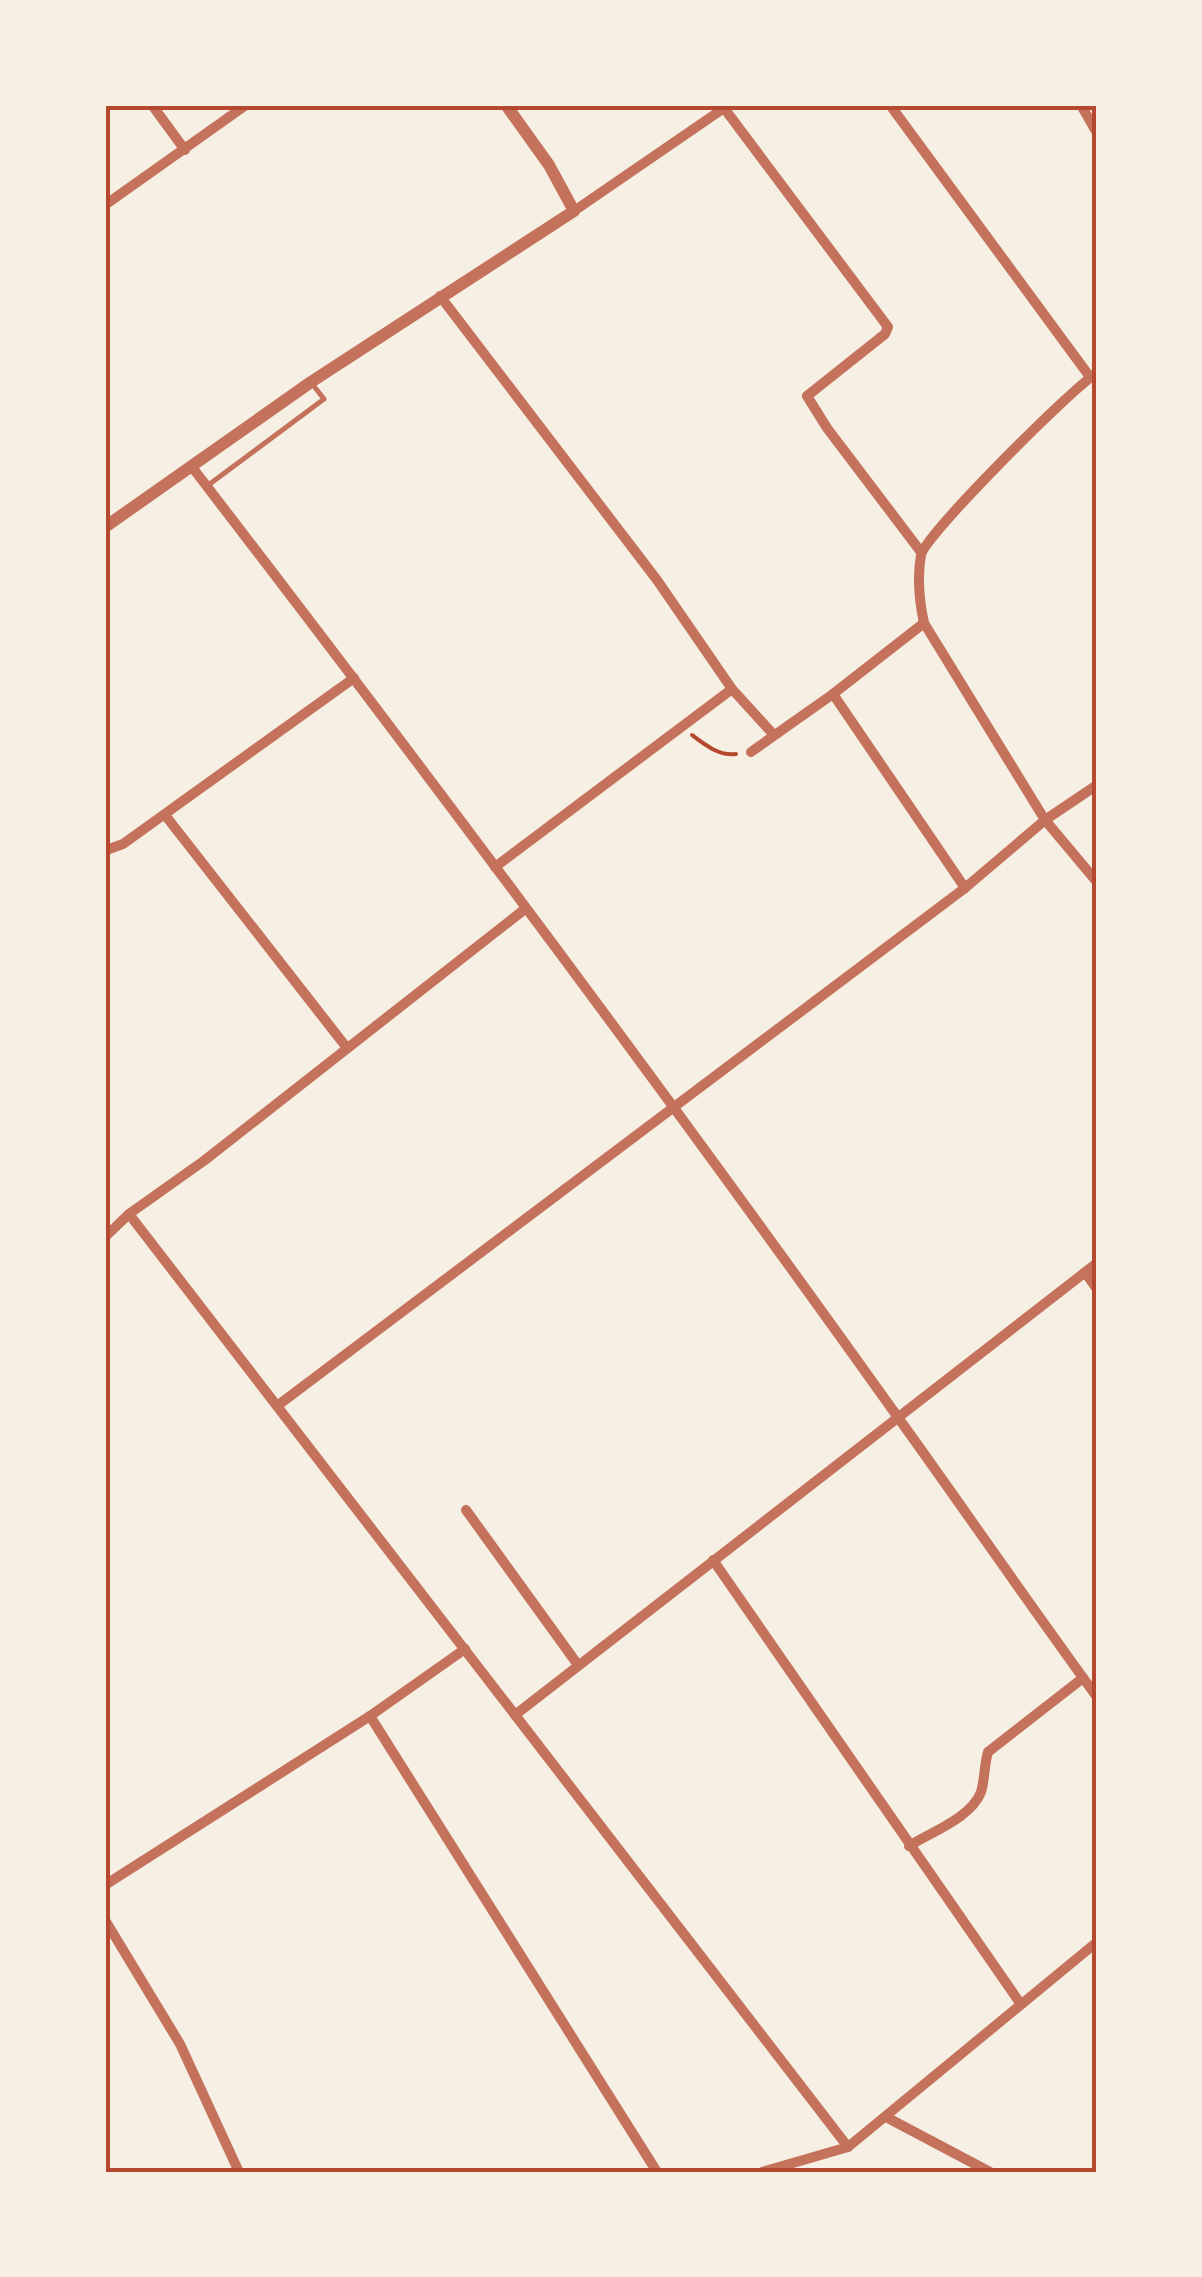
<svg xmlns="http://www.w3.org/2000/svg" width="1202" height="2277" font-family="'Fira Sans Condensed',sans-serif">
  <rect width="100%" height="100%" fill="#f6efe4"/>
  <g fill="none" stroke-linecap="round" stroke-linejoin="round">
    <!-- path -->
    <path stroke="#b5482f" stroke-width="4" d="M692,735C705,745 719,756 736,754"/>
    <!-- service -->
    <polyline stroke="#c5725c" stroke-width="5" points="207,486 324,399 313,385"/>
    <!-- minor -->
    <g stroke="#c5725c" stroke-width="10">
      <polyline points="152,105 185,150"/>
      <polyline points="890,105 1090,377"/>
      <polyline points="1081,105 1097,133"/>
      <polyline points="724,108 888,327 885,334 807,396 827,428 921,552"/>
      <polyline points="105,205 246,105"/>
      <polyline points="574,211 727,106"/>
      <polyline points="440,296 657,580 732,689 773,734"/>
      <path d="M192,467C432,779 668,1095 897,1416C964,1509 1029,1604 1097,1697"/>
      <polyline points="833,694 965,888"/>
      <polyline points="751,752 833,694 924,623"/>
      <polyline points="1097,785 1045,820 1097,882"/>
      <polyline points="165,815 347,1048"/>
      <polyline points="105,846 109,849 123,844 354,678"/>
      <polyline points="495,867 732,689"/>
      <polyline points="129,1214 848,2147"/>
      <polyline points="105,1237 129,1214 205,1160 525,909"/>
      <polyline points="1085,1272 1097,1289"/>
      <path d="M277,1406L965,888L1045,820L924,623C919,600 917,578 921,555C925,535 1074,386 1097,373"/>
      <polyline points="466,1510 578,1665"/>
      <polyline points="713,1560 1020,2003"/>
      <polyline points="515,1715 1097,1263"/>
      <polyline points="370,1716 657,2172"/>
      <path d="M909,1846C931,1832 971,1818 981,1792C985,1779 984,1765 988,1752L1083,1678"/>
      <polyline points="105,1885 370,1716 465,1649"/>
      <polyline points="105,1920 180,2044 239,2172"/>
      <polyline points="886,2117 990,2172"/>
      <polyline points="762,2172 848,2147 1097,1942"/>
    </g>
    <!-- tertiary -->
    <polyline stroke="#c5725c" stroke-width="12" points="105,527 311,382 574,211 549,165 506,105"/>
  </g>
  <!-- border -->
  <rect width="1202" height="2277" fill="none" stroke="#f6efe4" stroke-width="215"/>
  <rect x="108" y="108" width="986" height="2062" fill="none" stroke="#b5482f" stroke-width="4"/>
</svg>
